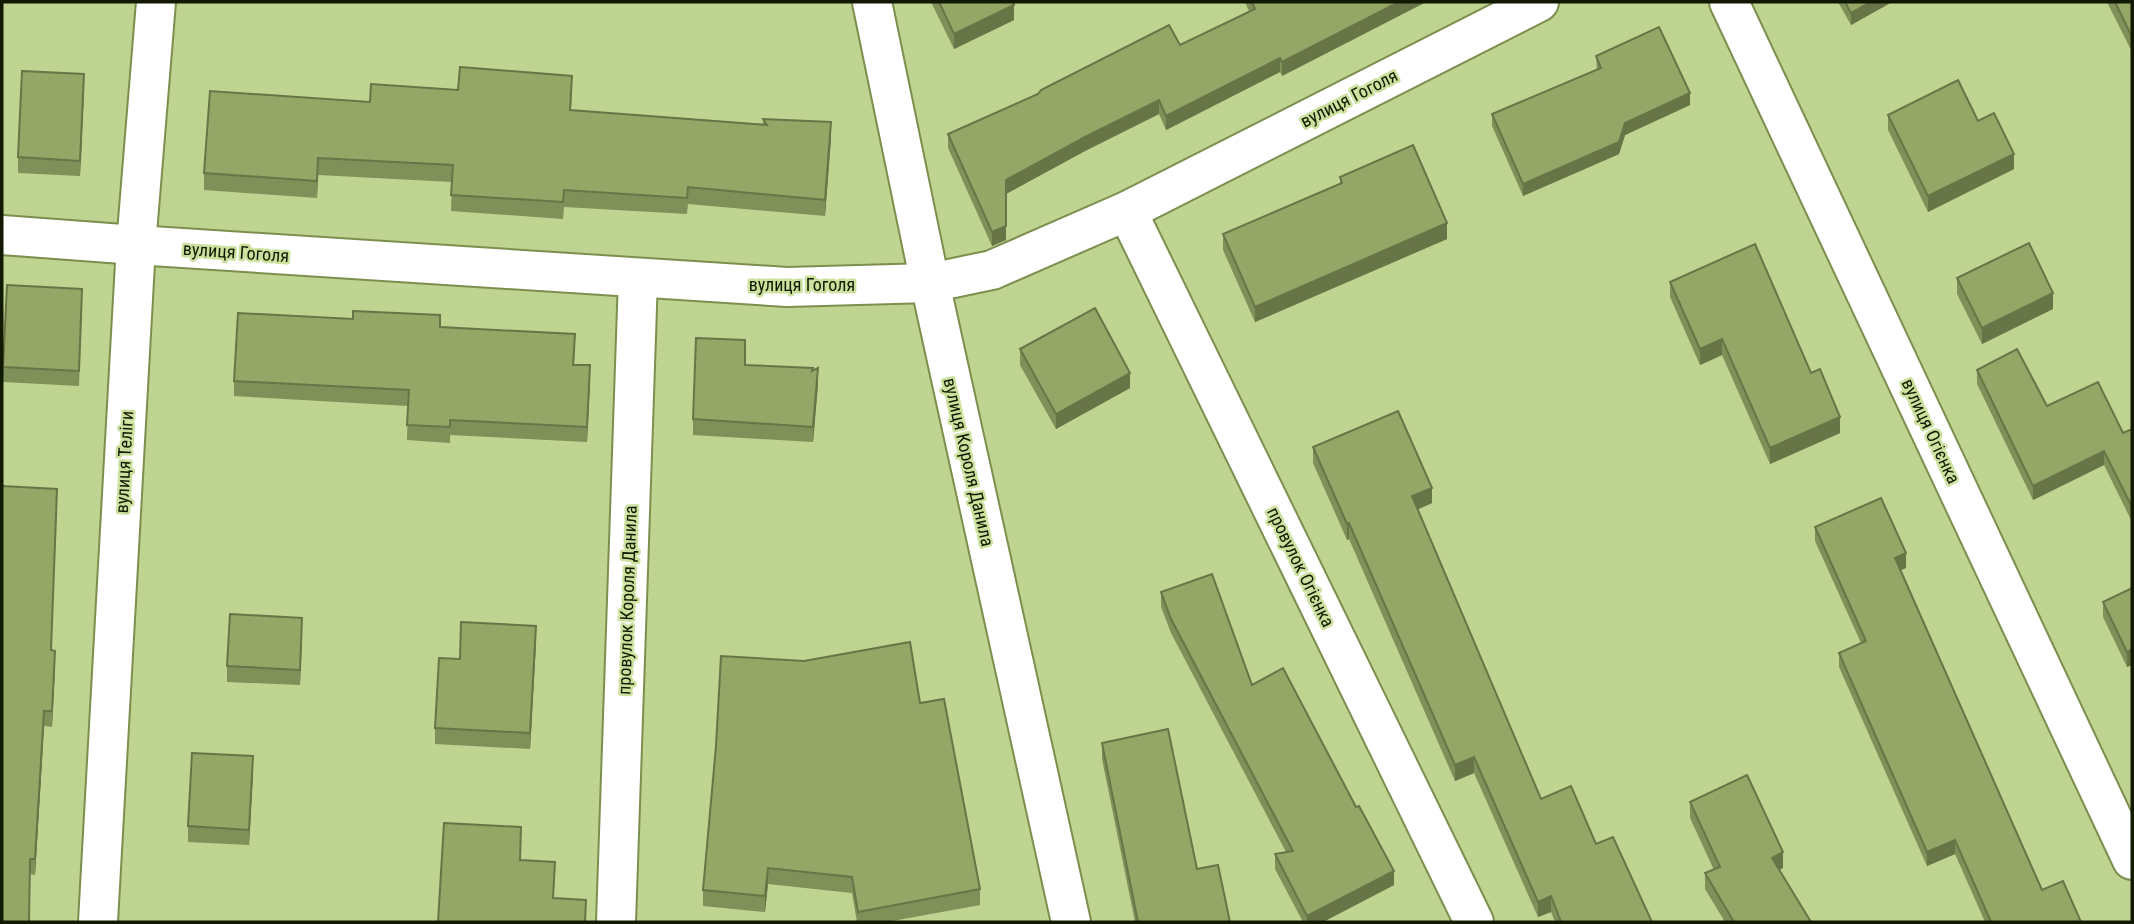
<svg xmlns="http://www.w3.org/2000/svg" width="2134" height="924" font-family="'Roboto Condensed',sans-serif">
  <rect width="100%" height="100%" fill="#bfd491"/>
  <g fill="none" stroke-linecap="round" stroke-linejoin="round">
    <!-- minor casing -->
    <g stroke="#7c8f4e" stroke-width="42">
      <g id="minor">
        <polyline points="872,2 930,283 1071,922"/>
        <polyline points="1729,2 2132,860"/>
        <polyline points="1127,211 1474,922"/>
        <polyline points="2,235 136,245 787,287 930,283 992,270 1127,211 1539,2"/>
        <polyline points="98,922 136,245 156,2"/>
        <polyline points="616,922 638,278"/>
      </g>
    </g>
    <!-- minor -->
    <use href="#minor" stroke="#fff" stroke-width="38"/>
  </g>
  <!-- wall -->
  <g fill="#7f9058">
    <polygon points="931,2 1013,2 1014,20 954,49"/>
    <polygon points="1245,2 1426,2 1282,76 1280,72 1166,130 1159,114 1085,151 1006,194 1006,240 992,246 948,148 948,134 1038,94 1180,45 1249,11"/>
    <polygon points="1838,2 1892,2 1851,25"/>
    <polygon points="2107,2 2132,2 2132,52"/>
    <polygon points="1596,56 1690,105 1625,135 1619,154 1523,196 1492,126 1492,114 1597,70"/>
    <polygon points="84,90 80,176 18,173 18,157"/>
    <polygon points="458,90 572,93 571,110 763,124 763,119 831,138 825,216 688,204 687,214 564,207 563,219 451,211 452,182 318,175 317,198 204,190 204,173 370,102"/>
    <polygon points="1888,115 1978,121 2014,169 1928,212 1888,130"/>
    <polygon points="1340,177 1447,239 1255,322 1223,250 1223,234 1340,184"/>
    <polygon points="1957,278 2053,309 1982,344 1957,294"/>
    <polygon points="1670,282 1811,373 1840,433 1770,464 1722,355 1700,365 1670,297"/>
    <polygon points="82,305 79,386 3,382 3,367"/>
    <polygon points="440,327 575,350 574,365 590,381 587,442 450,435 450,443 407,440 408,406 234,396 234,381"/>
    <polygon points="1020,349 1130,388 1056,429 1020,365"/>
    <polygon points="745,365 812,371 818,384 813,442 693,435 693,419"/>
    <polygon points="1977,370 2047,406 2123,433 2132,429 2132,522 2104,465 2033,500 1977,384"/>
    <polygon points="1313,447 1432,503 1418,509 1541,799 1596,844 1652,922 1555,922 1551,912 1538,917 1474,773 1455,781 1349,539 1347,540 1313,463"/>
    <polygon points="57,505 51,650 55,666 52,727 44,726 35,875 30,874 2,922"/>
    <polygon points="1815,527 1906,568 1901,570 2042,890 2081,922 1985,922 1955,854 1927,866 1839,667 1839,653 1861,643 1815,541"/>
    <polygon points="2132,588 2132,665 2127,667 2103,617 2103,602"/>
    <polygon points="1161,592 1252,685 1394,885 1323,922 1303,922 1275,869 1275,854 1286,852 1171,633 1161,607"/>
    <polygon points="302,633 300,685 227,682 227,666"/>
    <polygon points="536,642 530,749 435,744 435,728 460,659"/>
    <polygon points="920,703 980,889 980,905 887,922 857,922 852,893 768,884 765,912 703,906 703,890"/>
    <polygon points="1102,743 1197,869 1230,922 1135,922 1102,759"/>
    <polygon points="253,772 249,845 188,842 188,826"/>
    <polygon points="1690,802 1783,868 1779,870 1811,922 1725,922 1705,889 1705,873 1714,870 1690,818"/>
  </g>
  <!-- shaded-wall -->
  <g fill="#687547">
    <polygon points="1399,2 1426,2 1282,76 1282,62"/>
    <polygon points="1870,2 1892,2 1851,25 1851,13"/>
    <polygon points="1014,5 1014,20 954,49 954,34"/>
    <polygon points="1280,58 1280,72 1166,130 1166,116"/>
    <polygon points="84,74 84,90 80,176 80,161"/>
    <polygon points="1690,93 1690,105 1625,135 1619,154 1523,196 1523,184 1625,123"/>
    <polygon points="1159,100 1159,114 1085,151 1006,194 1006,180 1085,137"/>
    <polygon points="831,122 831,138 825,216 825,200"/>
    <polygon points="2014,154 2014,169 1928,212 1928,196"/>
    <polygon points="318,158 318,175 317,198 317,181"/>
    <polygon points="1447,223 1447,239 1255,322 1255,307"/>
    <polygon points="1006,226 1006,240 992,246 992,232"/>
    <polygon points="2053,293 2053,309 1982,344 1982,328"/>
    <polygon points="1722,339 1722,355 1700,365 1700,349"/>
    <polygon points="590,365 590,381 587,442 587,427"/>
    <polygon points="818,368 818,384 813,442 813,427"/>
    <polygon points="1130,373 1130,388 1056,429 1056,414"/>
    <polygon points="1840,417 1840,433 1770,464 1770,448"/>
    <polygon points="2104,451 2104,465 2033,500 2033,486"/>
    <polygon points="1432,488 1432,503 1412,512 1412,496"/>
    <polygon points="1349,523 1349,539 1347,540 1347,524"/>
    <polygon points="1906,553 1906,568 1895,572 1895,558"/>
    <polygon points="302,618 302,633 300,685 300,670"/>
    <polygon points="536,626 536,642 530,749 530,733"/>
    <polygon points="2132,649 2132,665 2127,667 2127,652"/>
    <polygon points="55,651 55,666 52,727 52,711"/>
    <polygon points="44,711 44,726 35,875 35,859"/>
    <polygon points="253,756 253,772 249,845 249,830"/>
    <polygon points="1474,757 1474,773 1455,781 1455,765"/>
    <polygon points="1955,840 1955,854 1927,866 1927,852"/>
    <polygon points="1783,852 1783,868 1772,873 1772,858"/>
    <polygon points="768,868 768,884 765,912 765,896"/>
    <polygon points="1394,871 1394,885 1323,922 1307,922 1307,916"/>
    <polygon points="1551,896 1551,912 1538,917 1538,902"/>
  </g>
  <!-- building -->
  <g fill="#94a766" stroke="#687547" stroke-width="2">
    <polygon points="939,2 1013,2 1014,5 954,34"/>
    <polygon points="1252,2 1399,2 1282,62 1280,58 1166,116 1159,100 1085,137 1006,180 1006,226 992,232 948,134 1038,94 1041,90 1169,25 1180,45 1255,9"/>
    <polygon points="1845,2 1870,2 1851,13"/>
    <polygon points="2115,2 2132,2 2132,37"/>
    <polygon points="1659,27 1690,93 1625,123 1619,142 1523,184 1492,114 1601,68 1596,56"/>
    <polygon points="460,67 572,76 570,110 767,125 763,119 831,122 825,200 688,187 687,198 564,190 563,202 451,195 453,165 318,158 317,181 204,173 210,91 370,102 371,84 458,90"/>
    <polygon points="22,71 84,74 80,161 18,157"/>
    <polygon points="1958,80 1978,121 1994,113 2014,154 1928,196 1888,115"/>
    <polygon points="1413,145 1447,223 1255,307 1223,234 1342,183 1340,177"/>
    <polygon points="2029,243 2053,293 1982,328 1957,278"/>
    <polygon points="1755,244 1811,373 1820,369 1840,417 1770,448 1722,339 1700,349 1670,282"/>
    <polygon points="7,285 82,289 79,371 3,367"/>
    <polygon points="1095,308 1130,373 1056,414 1020,349"/>
    <polygon points="353,311 440,315 440,327 575,334 573,365 590,365 587,427 450,420 450,427 407,425 409,390 234,381 238,313 353,319"/>
    <polygon points="696,338 745,340 745,365 813,368 812,371 818,368 813,427 693,419"/>
    <polygon points="2017,349 2047,406 2098,382 2123,433 2132,429 2132,507 2104,451 2033,486 1977,370"/>
    <polygon points="1398,411 1432,488 1412,496 1541,799 1571,786 1596,844 1613,837 1652,922 1561,922 1551,896 1538,902 1474,757 1455,765 1349,523 1347,524 1313,447"/>
    <polygon points="2,486 57,489 51,650 55,651 52,711 44,711 35,859 30,859 29,922 2,922"/>
    <polygon points="1881,498 1906,553 1895,558 2042,890 2063,881 2081,922 1991,922 1955,840 1927,852 1839,653 1866,641 1815,527"/>
    <polygon points="1212,574 1252,685 1283,668 1356,807 1359,806 1394,871 1307,916 1275,854 1293,851 1171,619 1161,592"/>
    <polygon points="2132,588 2132,649 2127,652 2103,602"/>
    <polygon points="230,614 302,618 300,670 227,666"/>
    <polygon points="461,622 536,626 530,733 435,728 439,658 460,659"/>
    <polygon points="910,642 920,703 944,699 980,889 858,912 852,877 768,868 765,896 703,890 716,746 721,656 804,661"/>
    <polygon points="1168,729 1197,869 1218,865 1230,922 1138,922 1102,743"/>
    <polygon points="192,753 253,756 249,830 188,826"/>
    <polygon points="1747,775 1783,852 1772,858 1811,922 1734,922 1705,873 1720,867 1690,802"/>
    <polygon points="444,823 521,827 520,860 555,862 553,898 586,900 585,922 438,922"/>
  </g>
  <g text-anchor="middle" dominant-baseline="central" stroke-width="5" stroke-linejoin="round" paint-order="stroke">
    <!-- street labels -->
    <g font-size="18" fill="#121901" stroke="#cce19d">
      <text transform="translate(1349 98) rotate(-27)">вулиця Гоголя</text>
      <text transform="translate(236 252) rotate(4)">вулиця Гоголя</text>
      <text x="802" y="284">вулиця Гоголя</text>
      <text transform="translate(1931 431) rotate(65)">вулиця Огієнка</text>
      <text transform="translate(124 462) rotate(-87)">вулиця Теліги</text>
      <text transform="translate(969 462) rotate(77)">вулиця Короля Данила</text>
      <text transform="translate(1301 567) rotate(64)">провулок Огієнка</text>
      <text transform="translate(627 600) rotate(-88)">провулок Короля Данила</text>
    </g>
  </g>
  <!-- border -->
  <rect width="2134" height="924" fill="none" stroke="#121901" stroke-width="7"/>
</svg>
